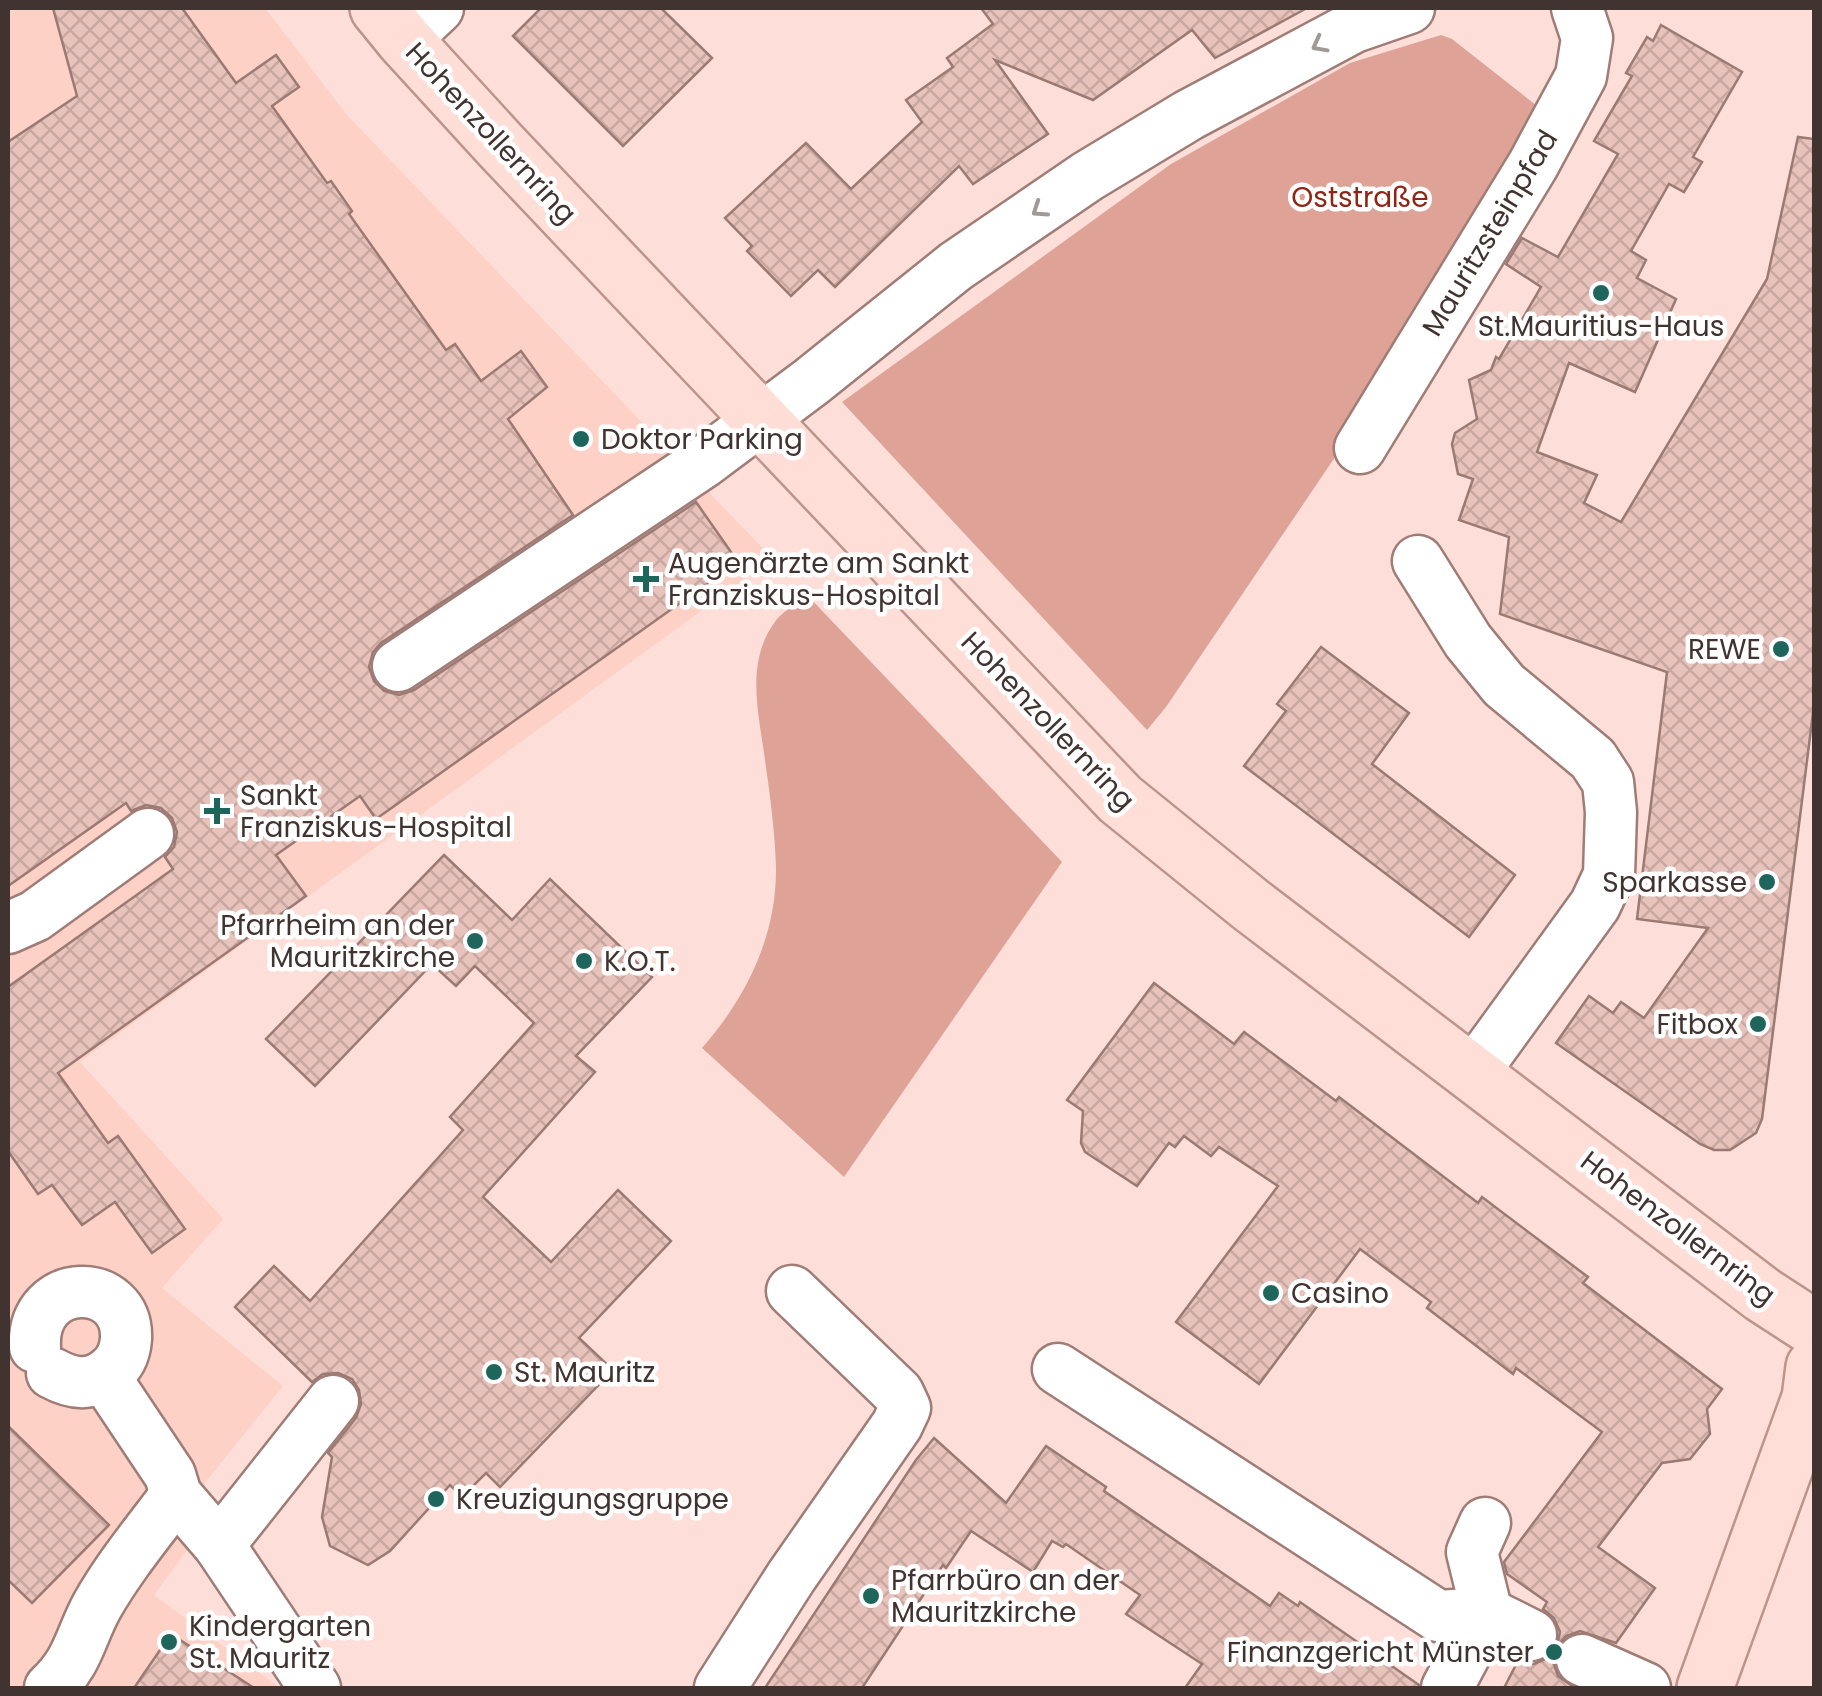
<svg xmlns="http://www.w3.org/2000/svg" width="1822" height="1696" font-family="Poppins,sans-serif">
  <defs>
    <pattern id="building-cross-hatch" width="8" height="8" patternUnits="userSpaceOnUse" patternTransform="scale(2.5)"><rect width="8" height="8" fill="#e8c3bb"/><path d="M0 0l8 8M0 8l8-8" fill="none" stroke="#c8a8a1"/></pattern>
  </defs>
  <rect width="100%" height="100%" fill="#fdded8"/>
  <!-- built -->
  <polygon fill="#fed1c7" points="8,8 265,8 347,115 773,559 80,1062 223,1219 162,1288 283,1386 170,1526 194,1541 154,1595 280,1688 8,1688"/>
  <!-- green -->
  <g fill="#dea296">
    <polygon points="1441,35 1452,39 1541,109 1352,432 1166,707 1147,730 842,402 1171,164 1350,63"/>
    <path d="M808,596L1062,862L844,1177L702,1048C746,998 777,936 776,867C775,832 770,795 765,760C759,713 744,661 777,619C785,610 798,603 808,596Z"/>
  </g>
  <!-- building -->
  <g fill="url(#building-cross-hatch)" stroke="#9b7a73" stroke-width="2.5">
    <polygon points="53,8 182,8 236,83 276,55 299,87 272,106 327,183 331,181 352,211 349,214 446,350 455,344 481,381 521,351 547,387 508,419 573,515 381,643 373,652 369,667 374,681 384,691 399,695 414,690 696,502 738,562 376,819 360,796 276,855 306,896 58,1073 108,1143 118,1136 185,1229 152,1253 115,1202 82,1225 52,1185 38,1194 8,1151 8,987 173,869 165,857 174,847 177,832 172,818 161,808 146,805 131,811 126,803 8,886 8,142 77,96"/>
    <polygon points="541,8 661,8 712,58 623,146 513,36"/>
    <polygon points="981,8 1307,8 1215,58 1192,30 1093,100 995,60 1048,134 973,184 959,166 835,287 818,270 791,296 747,251 752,246 725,218 806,143 851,189 922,122 906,100 953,67 947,58 993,24"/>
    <polygon points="1661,25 1742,72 1693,157 1702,162 1684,192 1669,184 1631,251 1646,260 1637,278 1676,299 1635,392 1569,363 1537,452 1597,475 1584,503 1621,522 1767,279 1798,137 1814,139 1814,705 1762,1119 1756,1133 1730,1150 1714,1150 1700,1144 1556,1043 1589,996 1613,1013 1621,1002 1644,1018 1708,928 1637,919 1667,672 1500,614 1509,537 1459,520 1473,479 1458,474 1452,444 1455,433 1477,419 1469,380 1491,370 1496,357 1499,359 1541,287 1506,264 1522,238 1558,257 1618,154 1594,141 1632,76 1626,73 1647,37 1653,41"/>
    <polygon points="1321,647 1409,713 1372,764 1515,875 1469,937 1244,766 1286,711 1277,704"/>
    <polygon points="444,855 512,920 550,879 652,977 576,1056 595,1072 483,1197 551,1262 618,1190 671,1241 579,1338 613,1370 500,1487 486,1473 462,1497 450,1485 390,1551 368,1565 330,1546 322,1517 332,1457 328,1453 356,1418 361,1404 359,1390 352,1379 338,1373 323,1374 312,1382 235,1307 274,1266 310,1301 463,1130 450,1117 534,1023 475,966 456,986 432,964 315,1086 266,1039"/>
    <polygon points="1154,983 1234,1044 1244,1032 1336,1101 1339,1097 1478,1203 1482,1197 1588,1277 1583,1283 1722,1389 1707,1409 1710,1434 1690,1459 1662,1463 1598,1547 1655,1588 1616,1643 1580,1631 1566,1636 1557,1646 1560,1632 1554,1618 1543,1609 1547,1602 1507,1574 1504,1562 1602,1432 1516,1368 1513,1374 1427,1308 1431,1302 1360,1249 1259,1384 1176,1322 1278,1186 1219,1147 1211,1156 1184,1136 1175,1147 1169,1143 1137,1186 1085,1152 1081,1143 1083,1111 1067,1100"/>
    <polygon points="8,1426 109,1525 32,1603 8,1580"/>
    <polygon points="934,1438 1006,1503 1046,1446 1106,1487 1104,1491 1270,1606 1279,1593 1298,1606 1300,1602 1419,1685 1418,1688 1185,1688 1202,1664 1126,1614 1140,1595 1066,1544 1063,1547 1052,1541 1033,1572 971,1531 946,1568 943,1565 862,1688 765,1688 916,1460"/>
    <polygon points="171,1634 254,1688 134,1688"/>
    <polygon points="1555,1650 1553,1662 1558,1676 1575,1688 1504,1688 1518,1661 1534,1664 1546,1659"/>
  </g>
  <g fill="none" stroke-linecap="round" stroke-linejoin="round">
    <!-- minor casing -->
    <g stroke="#9f7d76" stroke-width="55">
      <g id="minor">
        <polyline points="404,40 438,8"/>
        <polyline points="1360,448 1533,165 1581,76 1587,38 1577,8"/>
        <polyline points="1418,561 1468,641 1504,685 1593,759 1608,782 1611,812 1609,875 1595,905 1473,1073"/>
        <polyline points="398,666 704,462 811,382 956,266 1088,176 1189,115 1354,27 1409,8"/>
        <polyline points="8,928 35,916 148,834"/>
        <path d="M35,1347C31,1275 129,1275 126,1339C125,1352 120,1364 109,1372C90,1387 72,1384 52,1373"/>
        <polyline points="1058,1369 1438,1616 1487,1613 1531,1635"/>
        <polyline points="104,1376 170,1475 176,1495 219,1545 315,1688"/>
        <polyline points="219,1545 333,1401"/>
        <polyline points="1582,1660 1645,1688"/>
        <path d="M50,1688C79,1661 80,1637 97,1606C119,1567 149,1531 176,1495"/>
        <polyline points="720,1688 791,1577 897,1425 905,1408 898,1393 792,1291"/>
        <polyline points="1447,1688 1487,1613 1472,1552 1485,1523"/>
      </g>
    </g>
    <!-- major casing -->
    <g stroke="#bc948c" stroke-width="60">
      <g id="major">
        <polyline points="378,8 404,40 501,146 1120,799 1251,905 1763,1295 1814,1328"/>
        <polyline points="1705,1688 1810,1398 1814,1367"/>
      </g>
    </g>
    <!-- minor -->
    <use href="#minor" stroke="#fff" stroke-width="50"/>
    <!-- major -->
    <use href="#major" stroke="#feded7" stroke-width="55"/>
  </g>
  <!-- one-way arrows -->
  <defs><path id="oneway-chevron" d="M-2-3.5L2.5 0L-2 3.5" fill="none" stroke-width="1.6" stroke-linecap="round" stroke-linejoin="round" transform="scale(2.5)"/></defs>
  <g stroke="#a09998">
    <use href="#oneway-chevron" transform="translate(1319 45) rotate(152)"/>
    <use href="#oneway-chevron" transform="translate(1039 210) rotate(146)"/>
  </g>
  <!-- markers -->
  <g fill="#1e665c" stroke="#fff" stroke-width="4">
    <circle cx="1601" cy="293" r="10"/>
    <circle cx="581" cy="439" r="10"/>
    <path d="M641 564h10v10h10v10h-10v10h-10v-10h-10v-10h10z"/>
    <circle cx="1781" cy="649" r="10"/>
    <path d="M212 796h10v10h10v10h-10v10h-10v-10h-10v-10h10z"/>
    <circle cx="1767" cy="882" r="10"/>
    <circle cx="475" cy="941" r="10"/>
    <circle cx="584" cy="961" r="10"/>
    <circle cx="1758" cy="1024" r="10"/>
    <circle cx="1271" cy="1293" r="10"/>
    <circle cx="494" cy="1372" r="10"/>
    <circle cx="436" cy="1499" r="10"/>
    <circle cx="871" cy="1596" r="10"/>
    <circle cx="169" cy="1642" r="10"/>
    <circle cx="1554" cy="1652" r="10"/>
  </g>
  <g text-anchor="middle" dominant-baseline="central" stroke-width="9" stroke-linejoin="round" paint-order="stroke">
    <!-- street labels -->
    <g font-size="28" fill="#413330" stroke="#fff">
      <text transform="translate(491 133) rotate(47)">Hohenzollernring</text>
      <text transform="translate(1490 233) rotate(-59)">Mauritzsteinpfad</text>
      <text transform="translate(1048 721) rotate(46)">Hohenzollernring</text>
      <text transform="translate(1678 1228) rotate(37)">Hohenzollernring</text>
    </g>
    <!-- park labels -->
    <g font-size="28" fill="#912515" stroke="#fff">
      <text x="1360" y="197">Oststraße</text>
    </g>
    <!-- poi labels -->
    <g font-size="28" fill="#413330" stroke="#fff" text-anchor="start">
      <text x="1601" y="326" text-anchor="middle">St.Mauritius-Haus</text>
      <text x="601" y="439">Doktor Parking</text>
      <text x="668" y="563">Augenärzte am Sankt<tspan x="668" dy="32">Franziskus-Hospital</tspan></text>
      <text x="1761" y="649" text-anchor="end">REWE</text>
      <text x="240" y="795">Sankt<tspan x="240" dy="32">Franziskus-Hospital</tspan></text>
      <text x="1747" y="882" text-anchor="end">Sparkasse</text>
      <text x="455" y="925" text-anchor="end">Pfarrheim an der<tspan x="455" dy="32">Mauritzkirche</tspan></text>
      <text x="604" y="961">K.O.T.</text>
      <text x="1738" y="1024" text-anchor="end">Fitbox</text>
      <text x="1291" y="1293">Casino</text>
      <text x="514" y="1372">St. Mauritz</text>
      <text x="456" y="1499">Kreuzigungsgruppe</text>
      <text x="891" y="1580">Pfarrbüro an der<tspan x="891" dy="32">Mauritzkirche</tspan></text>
      <text x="189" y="1626">Kindergarten<tspan x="189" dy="32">St. Mauritz</tspan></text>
      <text x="1534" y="1652" text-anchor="end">Finanzgericht Münster</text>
    </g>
  </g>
  <!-- border -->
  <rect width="1822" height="1696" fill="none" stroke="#413330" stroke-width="20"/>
</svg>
